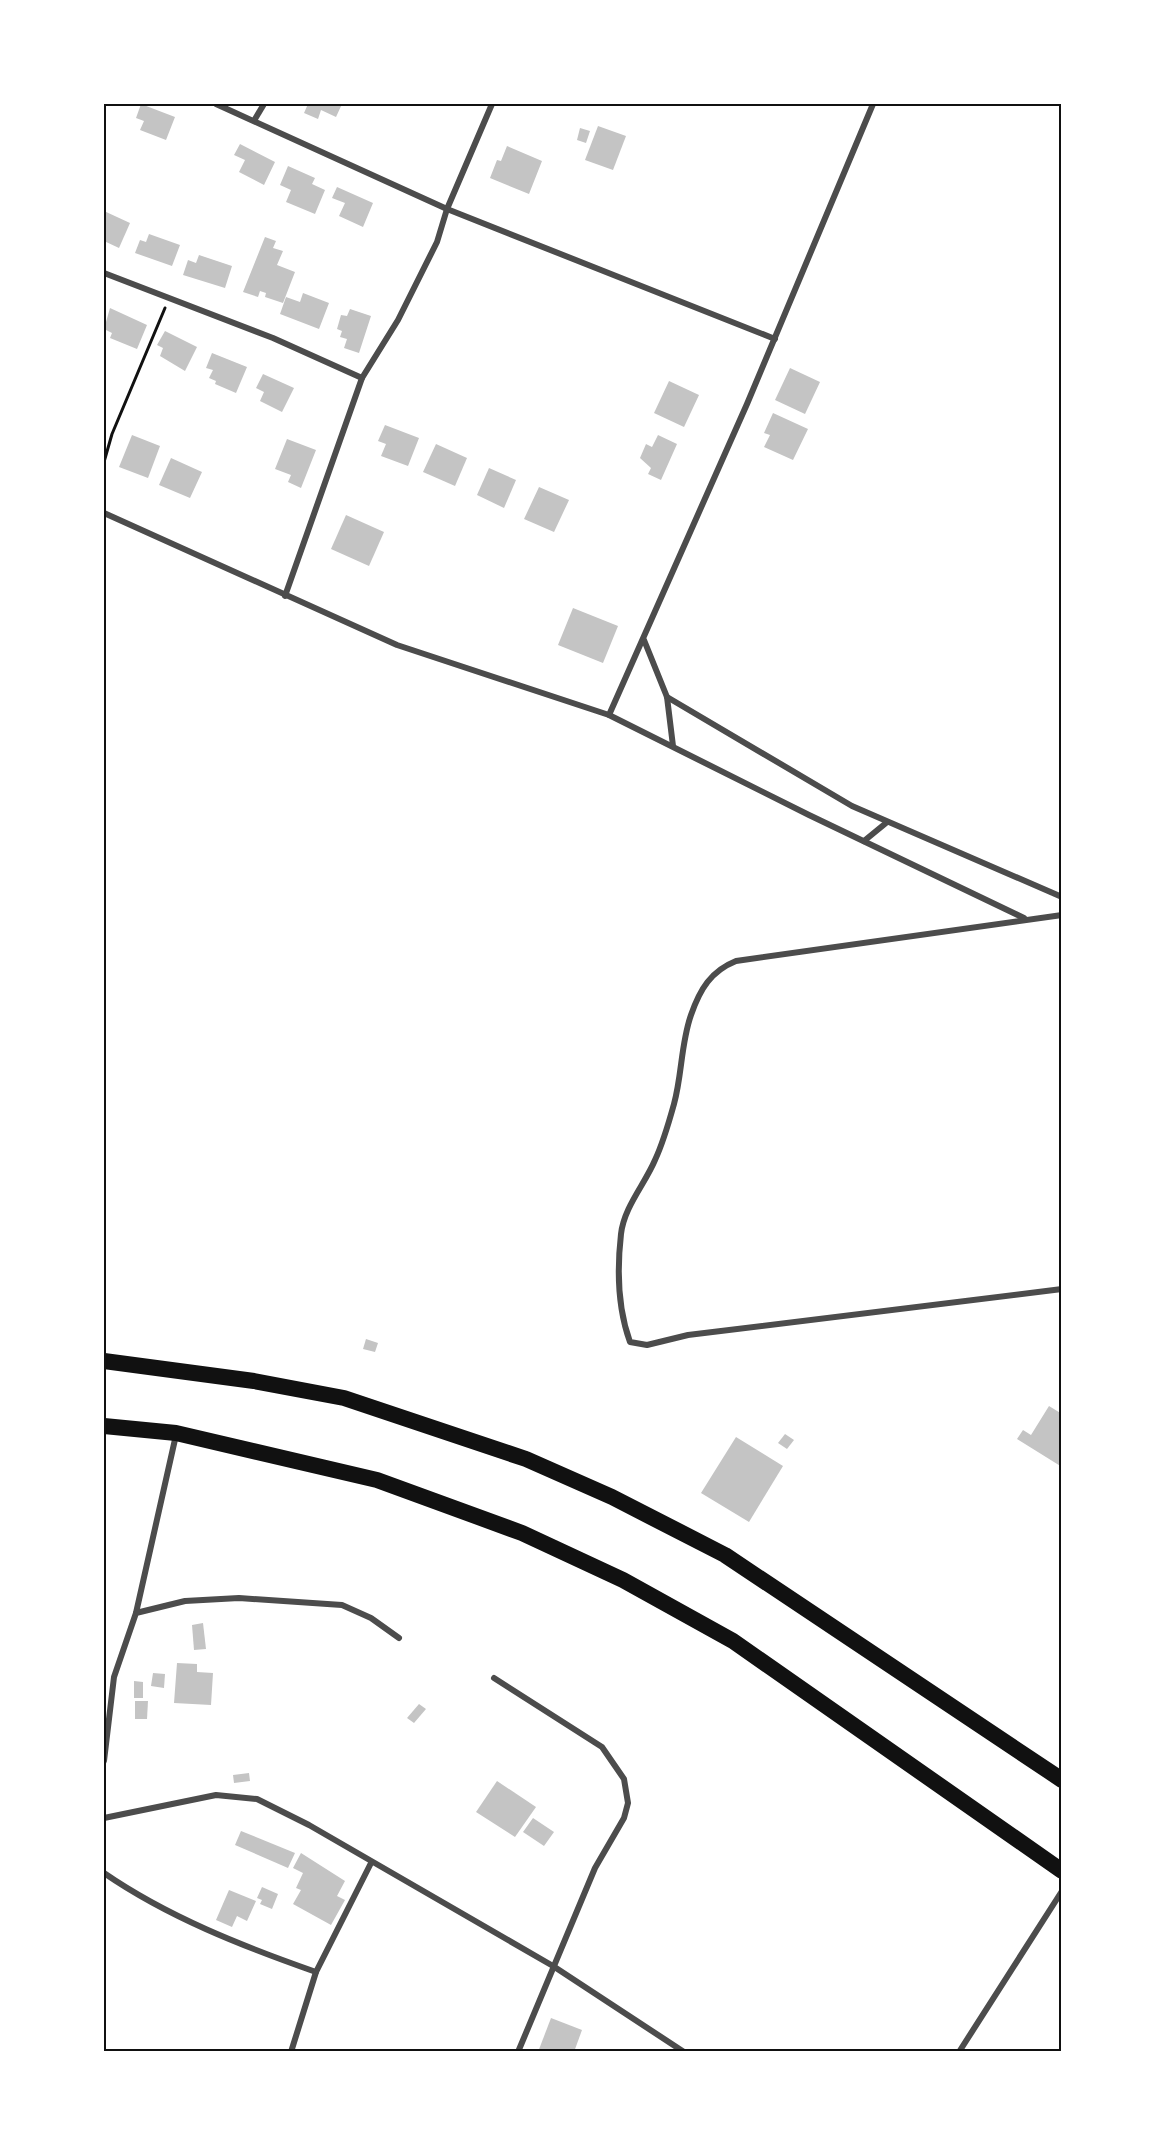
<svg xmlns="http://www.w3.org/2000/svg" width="1165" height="2155" font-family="'Exo 2',sans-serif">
  <rect width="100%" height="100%" fill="#fff"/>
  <!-- building -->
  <g fill="#c4c4c4">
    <polygon points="141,104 175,117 166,140 140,130 144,121 136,118"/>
    <polygon points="308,104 342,104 336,117 321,110 318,119 304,113"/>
    <polygon points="598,126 626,136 613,170 585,160"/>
    <polygon points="580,128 590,131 586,143 577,140"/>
    <polygon points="240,144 275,162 264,185 239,172 245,160 234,155"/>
    <polygon points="507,146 542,161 529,194 490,178 497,160 501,161"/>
    <polygon points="288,166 315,178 312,184 325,190 315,214 286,202 291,190 280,185"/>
    <polygon points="337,187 373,203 363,227 339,216 345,203 332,198"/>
    <polygon points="104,211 130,223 119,248 104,241"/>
    <polygon points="149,234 180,245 172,266 135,253 140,240 146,242"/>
    <polygon points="265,237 276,241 273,248 283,251 277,265 295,272 283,303 265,297 266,293 260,291 258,297 243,292"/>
    <polygon points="199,255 232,266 225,288 183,275 188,260 196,263"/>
    <polygon points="303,293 329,303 319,329 280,314 286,297 300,302"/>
    <polygon points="110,308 147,325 137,349 110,338 112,333 104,329"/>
    <polygon points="350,309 371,316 359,353 344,348 347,339 340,337 342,331 337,329 341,315 347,316"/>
    <polygon points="165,331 197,347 185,371 160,356 163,348 157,345"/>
    <polygon points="212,353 247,367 236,393 215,384 216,381 209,378 213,370 206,368"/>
    <polygon points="790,368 820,382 805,414 775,400"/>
    <polygon points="263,374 294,388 282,412 260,401 264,392 256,388"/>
    <polygon points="669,381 699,395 684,427 654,413"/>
    <polygon points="773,413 808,429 793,460 764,447 770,435 764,433"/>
    <polygon points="385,425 419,438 408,466 381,456 386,444 378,441"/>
    <polygon points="132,435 160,446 148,478 119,467"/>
    <polygon points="658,435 677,444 661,480 648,474 651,468 640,458 646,444 652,447"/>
    <polygon points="287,439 316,450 301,488 288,482 291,475 275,469"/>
    <polygon points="436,444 467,458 455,486 423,472"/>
    <polygon points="171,458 202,472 190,498 159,485"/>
    <polygon points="489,468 516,480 504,508 477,495"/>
    <polygon points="539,487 569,500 554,532 524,519"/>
    <polygon points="346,515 384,532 369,566 331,549"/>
    <polygon points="573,608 618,626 603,663 558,645"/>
    <polygon points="366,1339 378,1343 375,1352 363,1349"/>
    <polygon points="1049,1406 1062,1414 1062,1467 1017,1439 1023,1430 1031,1435"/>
    <polygon points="785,1434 794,1440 787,1449 778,1443"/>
    <polygon points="736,1437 783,1466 749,1522 701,1493"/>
    <polygon points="203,1623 206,1649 194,1650 192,1625"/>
    <polygon points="177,1663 197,1664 197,1672 213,1673 211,1705 174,1703"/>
    <polygon points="153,1673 165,1674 164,1688 151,1686"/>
    <polygon points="134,1681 143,1682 143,1698 134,1698"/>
    <polygon points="135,1701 148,1701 147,1719 135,1719"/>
    <polygon points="419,1704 426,1709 414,1723 407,1718"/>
    <polygon points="249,1773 250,1781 234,1783 233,1775"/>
    <polygon points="497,1781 536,1807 515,1837 476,1812"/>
    <polygon points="533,1818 554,1832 544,1846 523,1832"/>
    <polygon points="241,1831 295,1853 288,1868 235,1845"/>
    <polygon points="301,1853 345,1881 337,1896 345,1900 331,1925 293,1904 301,1890 296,1888 303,1873 293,1868"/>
    <polygon points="262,1887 278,1894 272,1909 260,1904 262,1900 257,1898"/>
    <polygon points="229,1890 256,1901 247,1921 237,1916 232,1927 216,1920"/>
    <polygon points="551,2018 582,2030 574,2052 538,2052"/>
  </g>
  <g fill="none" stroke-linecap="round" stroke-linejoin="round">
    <!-- path -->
    <polyline stroke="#111" stroke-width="3" points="104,462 112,434 165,308"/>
    <!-- minor -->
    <g stroke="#4c4c4c" stroke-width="6">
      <polyline points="216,104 447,209 775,339"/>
      <polyline points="873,104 747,404 609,715 809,815 1024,918"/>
      <polyline points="255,119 264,104"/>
      <polyline points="104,273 273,338 362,378"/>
      <polyline points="104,513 397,645 609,715"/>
      <polyline points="285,596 362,378 398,320 437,242 447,209 492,104"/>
      <polyline points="644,640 667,697 673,746"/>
      <polyline points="667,697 852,806 1062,897"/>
      <polyline points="864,841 886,823"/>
      <path d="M1062,915L736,961C711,971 700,989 691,1015C681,1043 682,1075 674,1104C669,1122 663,1143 655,1160C645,1184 624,1207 621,1234C617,1269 618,1309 630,1342L647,1345L688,1335L1062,1289"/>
      <polyline points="136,1613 176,1435"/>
      <polyline points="494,1678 602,1747 624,1779 628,1803 624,1818 595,1868 518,2052"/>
      <polyline points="104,1761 114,1677 136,1613 185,1601 239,1598 342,1605 371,1618 399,1638"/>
      <polyline points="104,1818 216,1795 257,1799 309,1825 553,1966 684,2052"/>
      <path d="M104,1873C168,1917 242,1946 316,1972"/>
      <polyline points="291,2052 316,1972 371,1863"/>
      <polyline points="959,2052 1062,1891"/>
    </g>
    <!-- trunk -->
    <g stroke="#111" stroke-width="16">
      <polyline points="104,1361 254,1381 344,1398 526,1459 612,1497 725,1555 1062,1780"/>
      <polyline points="104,1426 176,1433 377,1480 522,1533 623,1580 733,1641 1062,1871"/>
    </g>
  </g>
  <!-- border -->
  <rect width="1165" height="2155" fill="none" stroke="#ffffff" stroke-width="210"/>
  <rect x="105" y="105" width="955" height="1945" fill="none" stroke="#111" stroke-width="2"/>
</svg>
